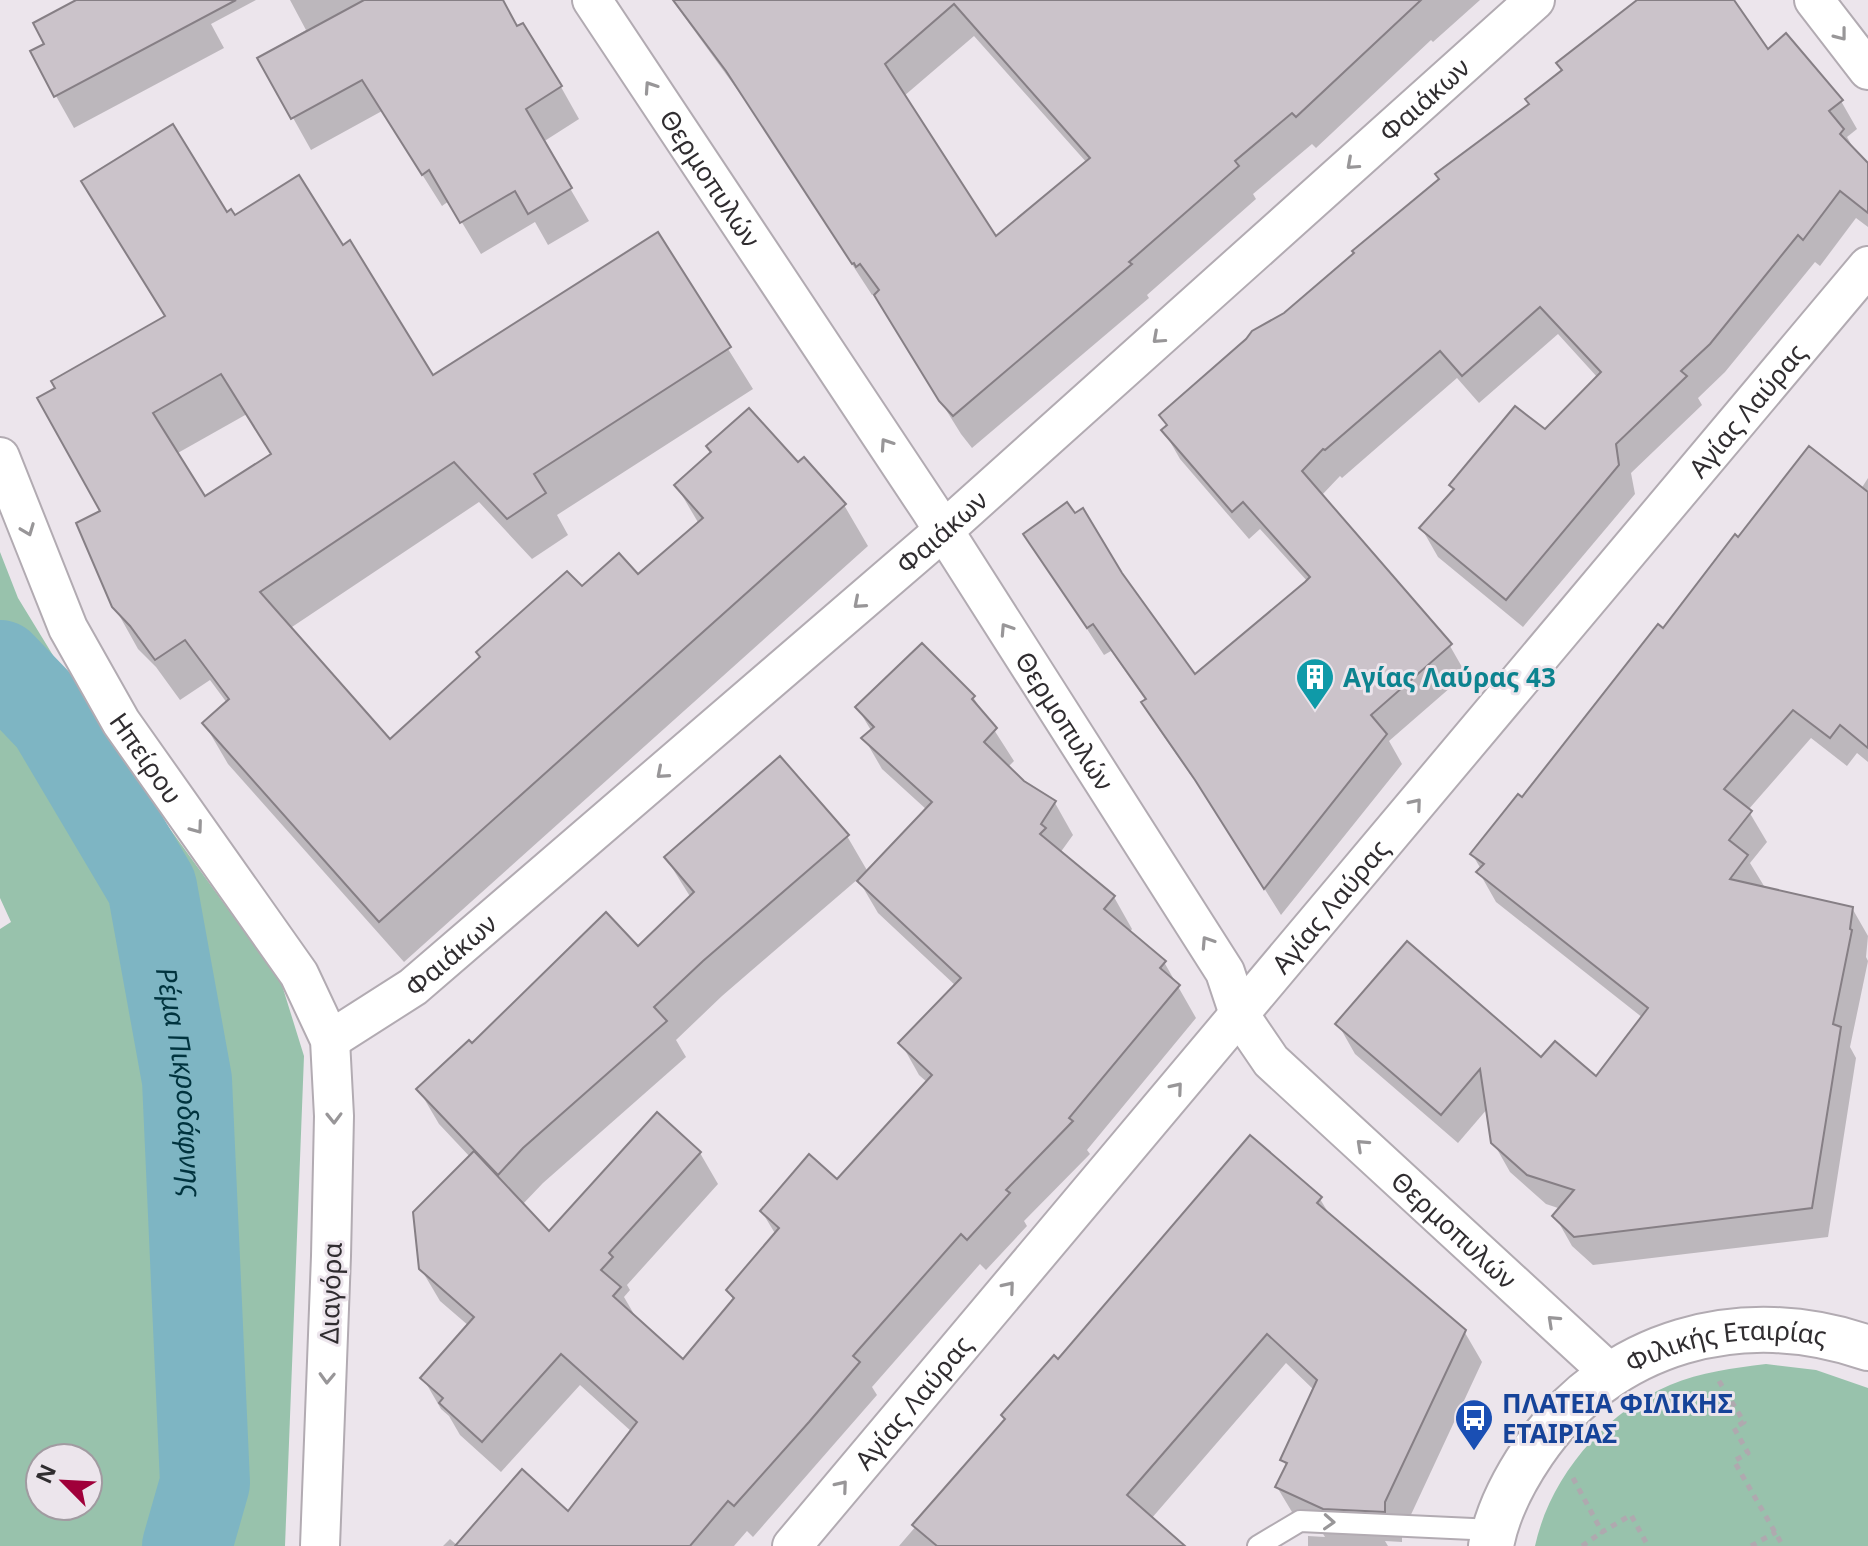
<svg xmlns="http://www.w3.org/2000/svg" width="1868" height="1546" font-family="'Noto Sans',sans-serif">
  <rect width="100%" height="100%" fill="#ece5ec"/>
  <!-- green -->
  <g fill="#98c2ac" fill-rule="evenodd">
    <path d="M0,552L18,598L101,734L281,982L304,1056L285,1546H0V929L11,922L0,898ZM40,1458H88V1506H40Z"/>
    <path d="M1766,1364L1816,1370L1868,1388V1546H1535C1550,1477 1605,1412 1670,1385C1701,1372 1733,1368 1766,1364Z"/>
  </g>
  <!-- shadow -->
  <g fill="#0003" fill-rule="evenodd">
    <polygon points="80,0 256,0 211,24 224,48 74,128 56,96 46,45"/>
    <polygon points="290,0 501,0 517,29 561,87 579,119 543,142 589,221 548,245 535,222 481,254 449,201 442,206 382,111 311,150 259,57 306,30"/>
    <path d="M672,0H1480L1433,42L1431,40L1316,148L1312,144L1253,194L1256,199L1147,295L1149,298L972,448L961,434L874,294L872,295L747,103ZM974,36L1087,163L995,239L904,96Z"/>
    <polygon points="1639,0 1732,0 1768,53 1841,101 1857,129 1847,137 1856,153 1868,165 1868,227 1856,218 1820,266 1815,262 1725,372 1698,398 1702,405 1631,473 1635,494 1523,627 1438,557 1422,529 1455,491 1452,486 1545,432 1598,378 1558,334 1479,403 1457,378 1342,478 1340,476 1321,496 1450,646 1466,674 1389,741 1402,764 1281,915 1214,808 1160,731 1143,703 1146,701 1111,651 1104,655 1025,534 1121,574 1195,677 1308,582 1260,529 1249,539 1180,459 1164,431 1168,427 1161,416 1285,315 1530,105"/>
    <path d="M227,214L342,248L432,378L657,235L753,389L557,515L568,535L532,559L479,502L289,629L389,742L581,589L638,576L699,524L676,485L798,465L844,505L868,546L404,962L228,764L204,723L227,703L210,680L180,700L156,667L138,649L114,606L102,511L167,318ZM247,414L273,455L204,499L176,454Z"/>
    <polygon points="1868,478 1868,762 1857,753 1847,766 1811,738 1748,810 1767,842 1750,863 1764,886 1762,888 1852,908 1868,936 1866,957 1868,961 1850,1047 1856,1058 1828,1237 1593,1265 1572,1246 1555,1216 1561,1209 1546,1204 1510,1172 1493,1142 1488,1108 1458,1143 1355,1054 1338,1024 1542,1060 1597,1079 1643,1018 1496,902 1479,872 1481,869 1472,854 1522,800 1738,539 1861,489"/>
    <path d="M973,697L1014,761L1007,768L1023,783L1055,803L1073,835L1060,853L1114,897L1132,929L1129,933L1164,962L1196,1018L1087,1150L1090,1154L1024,1221L1027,1226L986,1270L980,1264L872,1387L877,1395L753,1537L747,1531L734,1546H443L450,1539L458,1546L568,1514L632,1432L580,1385L501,1472L460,1435L449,1416L441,1409L423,1378L469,1326L440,1301L421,1269L471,1158L439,1124L419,1090L472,1046L638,949L691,898L666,858L847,836L868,872L927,810L882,769L864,738L872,732L857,707ZM858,879L878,913L956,986L901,1043L919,1075L928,1083L838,1182L762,1212L776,1235L728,1290L734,1301L684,1362L638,1321L624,1297L630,1290L627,1285L718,1184L700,1153L549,1234L522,1205L543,1183L686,1057L676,1040L722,996Z"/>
    <polygon points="1320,1199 1331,1217 1464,1331 1482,1362 1402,1534 1402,1542 1385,1541 1388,1546 1308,1546 1308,1536 1325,1537 1320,1529 1295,1517 1277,1487 1287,1467 1282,1459 1314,1390 1286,1363 1151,1519 1182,1546 899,1546 1006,1421 1003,1416 1058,1362"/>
  </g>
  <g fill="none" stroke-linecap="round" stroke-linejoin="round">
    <!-- river -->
    <path stroke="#7eb5c3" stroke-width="90" id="s1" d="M0,665L53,720L152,887L187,1080L205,1483L187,1546"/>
  </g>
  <!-- building -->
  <g fill="#cbc3ca" stroke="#867f85" stroke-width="2" fill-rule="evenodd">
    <polygon points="76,0 236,0 54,97 30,51 44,44 33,23"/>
    <polygon points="364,0 503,0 517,26 523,23 562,86 526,109 572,188 528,214 515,191 460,223 429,170 422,175 362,80 291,119 257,58"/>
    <path d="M673,0H1421L1296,117L1292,113L1235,161L1239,166L1129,262L1132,264L953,416L939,401L874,295L879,290L860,264L856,267L854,263L852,264L726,71ZM954,4L1090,158L996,236L885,64Z"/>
    <polygon points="1637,0 1734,0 1768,49 1786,33 1843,100 1829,111 1844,129 1840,134 1868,163 1868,213 1840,191 1803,240 1798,235 1710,344 1681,371 1687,376 1616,444 1619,465 1506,600 1419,528 1454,489 1449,485 1515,406 1545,429 1601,372 1540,307 1462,376 1440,351 1325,450 1323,449 1302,471 1452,644 1371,715 1387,734 1264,889 1195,780 1141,702 1146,699 1093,624 1087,628 1023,534 1067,502 1075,513 1083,508 1122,573 1195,674 1305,582 1310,577 1243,502 1232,512 1161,430 1167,425 1159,415 1246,339 1252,331 1284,313 1354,253 1352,251 1439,179 1435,174 1529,104 1525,99 1562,70 1556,63"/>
    <path d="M173,124L227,212L231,209L235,215L299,175L343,245L350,240L433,375L658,232L731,347L534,474L546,493L507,519L454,462L260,592L390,739L480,657L476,652L567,571L582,586L619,553L638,574L703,518L674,485L711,452L706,446L749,408L798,462L804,457L846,504L379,922L202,723L229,699L185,640L155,660L130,626L112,607L76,523L100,511L37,398L55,388L51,381L165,316L81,181ZM221,374L271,454L205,496L153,413Z"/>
    <polygon points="1809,446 1868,492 1868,748 1840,725 1830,738 1793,710 1724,789 1752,811 1729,840 1748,855 1730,879 1853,907 1850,929 1852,930 1833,1024 1841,1027 1812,1208 1574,1237 1552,1216 1574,1190 1527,1175 1491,1143 1480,1069 1441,1115 1335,1024 1407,941 1541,1057 1555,1041 1596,1076 1648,1008 1476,872 1484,864 1470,854 1518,794 1522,797 1658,624 1663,628 1735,534 1738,537"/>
    <polygon points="922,643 975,696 972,699 997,728 984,742 1024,781 1056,801 1041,824 1046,828 1040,834 1115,896 1104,909 1166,961 1160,968 1180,985 1069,1118 1073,1121 1006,1190 1010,1193 967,1240 961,1234 853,1356 860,1362 809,1422 734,1506 728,1501 690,1546 455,1546 522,1469 568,1511 637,1422 561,1354 482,1442 439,1403 443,1398 420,1378 474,1317 419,1269 413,1212 474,1151 549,1231 657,1112 701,1152 609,1253 613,1257 601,1270 621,1287 613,1296 683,1359 734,1298 726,1290 779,1228 760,1211 809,1154 837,1179 932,1075 898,1043 961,978 857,881 932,802 861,738 874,727 855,707"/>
    <polygon points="780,756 849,835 703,961 654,1007 667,1021 523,1148 498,1175 416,1089 469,1040 472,1043 606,912 638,946 694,892 664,857"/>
    <polygon points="1250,1135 1322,1197 1317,1203 1466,1330 1385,1502 1385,1512 1323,1509 1275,1487 1287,1463 1280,1460 1317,1380 1267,1334 1127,1495 1185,1546 937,1546 912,1525 1005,1419 1001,1415 1054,1355 1058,1359"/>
  </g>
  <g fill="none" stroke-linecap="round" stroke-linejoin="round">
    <!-- service casing -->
    <g stroke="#b2abb2" stroke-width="24">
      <polyline id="service" points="1258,1546 1300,1521 1494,1530"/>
    </g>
    <!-- minor casing -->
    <g stroke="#b2abb2" stroke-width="42">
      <g id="minor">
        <path id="s2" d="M592,0L930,509L1225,972L1239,1014L1271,1061L1611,1374"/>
        <polyline points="1814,0 1868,70"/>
        <path id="s3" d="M0,457L68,628L121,722L299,974L330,1040L334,1116L331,1256L320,1546"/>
        <path id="s4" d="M330,1040L413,987L943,531L1535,0"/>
        <path id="s5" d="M792,1546L1868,266"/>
      </g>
    </g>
    <!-- tertiary casing -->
    <g stroke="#b2abb2" stroke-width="48">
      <g id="tertiary">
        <path id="s6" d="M1491,1546C1497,1512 1514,1480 1533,1452C1609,1340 1743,1304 1868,1348"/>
      </g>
    </g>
    <!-- path -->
    <g stroke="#afa9af" stroke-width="5" stroke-dasharray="6 6" stroke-linecap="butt">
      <polyline points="1719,1381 1744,1422 1734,1428 1748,1453 1734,1461 1783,1546"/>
      <polyline points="1573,1478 1602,1532 1631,1515 1648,1546"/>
      <polyline points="1582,1546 1602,1532"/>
      <polyline points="1751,1546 1776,1532"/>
    </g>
    <!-- service -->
    <use href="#service" stroke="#fff" stroke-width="20"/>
    <!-- minor -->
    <use href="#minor" stroke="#fff" stroke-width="38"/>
    <!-- tertiary -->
    <use href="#tertiary" stroke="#fff" stroke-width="44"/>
  </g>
  <!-- one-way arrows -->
  <defs><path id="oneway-chevron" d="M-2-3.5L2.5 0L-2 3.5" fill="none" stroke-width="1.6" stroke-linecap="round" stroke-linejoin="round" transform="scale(2)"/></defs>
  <g stroke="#989698">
    <use href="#oneway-chevron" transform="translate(1841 35) rotate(52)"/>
    <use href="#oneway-chevron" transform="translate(650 87) rotate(-124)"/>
    <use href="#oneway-chevron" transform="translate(1352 164) rotate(138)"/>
    <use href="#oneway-chevron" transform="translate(1158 338) rotate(138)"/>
    <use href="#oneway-chevron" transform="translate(886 444) rotate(-124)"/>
    <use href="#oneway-chevron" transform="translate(28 530) rotate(69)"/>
    <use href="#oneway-chevron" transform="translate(859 603) rotate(139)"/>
    <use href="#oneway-chevron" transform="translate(1006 629) rotate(-123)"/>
    <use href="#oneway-chevron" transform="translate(662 773) rotate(139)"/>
    <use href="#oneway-chevron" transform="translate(1416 804) rotate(-50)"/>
    <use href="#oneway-chevron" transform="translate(197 828) rotate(54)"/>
    <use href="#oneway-chevron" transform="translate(1207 942) rotate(-123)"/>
    <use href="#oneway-chevron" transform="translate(1177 1088) rotate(-50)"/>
    <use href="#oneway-chevron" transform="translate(334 1118) rotate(89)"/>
    <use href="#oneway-chevron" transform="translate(1362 1145) rotate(-137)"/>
    <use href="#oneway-chevron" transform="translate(1009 1287) rotate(-50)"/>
    <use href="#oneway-chevron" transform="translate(1553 1321) rotate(-137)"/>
    <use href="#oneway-chevron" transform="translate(327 1378) rotate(92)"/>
    <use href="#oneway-chevron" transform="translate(842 1486) rotate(-50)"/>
    <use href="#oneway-chevron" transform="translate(1329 1522) rotate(3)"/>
  </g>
  <!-- icons -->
  <defs>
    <g id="building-pin" transform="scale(2)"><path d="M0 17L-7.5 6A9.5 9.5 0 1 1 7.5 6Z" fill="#0f9aa8" stroke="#ece5ec"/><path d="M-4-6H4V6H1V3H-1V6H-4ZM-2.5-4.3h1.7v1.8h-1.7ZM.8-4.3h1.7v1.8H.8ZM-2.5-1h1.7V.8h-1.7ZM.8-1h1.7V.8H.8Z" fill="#fff"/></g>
    <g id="bus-pin" transform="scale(2)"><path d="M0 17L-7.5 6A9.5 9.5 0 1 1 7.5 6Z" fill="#1a4fb4" stroke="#ece5ec"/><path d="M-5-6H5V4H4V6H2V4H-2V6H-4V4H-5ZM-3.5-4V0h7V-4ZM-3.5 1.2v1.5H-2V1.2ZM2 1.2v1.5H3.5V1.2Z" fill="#fff"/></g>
  </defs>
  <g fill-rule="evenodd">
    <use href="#building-pin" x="1315" y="677"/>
    <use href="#bus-pin" x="1474" y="1418"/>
  </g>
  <g text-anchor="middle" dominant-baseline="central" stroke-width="6" stroke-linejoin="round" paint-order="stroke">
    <!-- street labels -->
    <g font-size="26" fill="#302d30" stroke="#ece5ec">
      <text stroke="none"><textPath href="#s4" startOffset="1444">Φαιάκων</textPath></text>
      <text stroke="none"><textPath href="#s2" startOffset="214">Θερμοπυλών</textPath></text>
      <text stroke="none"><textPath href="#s5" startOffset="1484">Αγίας Λαύρας</textPath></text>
      <text stroke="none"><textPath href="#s4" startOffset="796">Φαιάκων</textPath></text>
      <text stroke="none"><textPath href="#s2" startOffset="862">Θερμοπυλών</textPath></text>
      <text stroke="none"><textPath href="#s3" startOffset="336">Ηπείρου</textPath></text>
      <text stroke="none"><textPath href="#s5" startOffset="836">Αγίας Λαύρας</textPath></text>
      <text stroke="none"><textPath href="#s4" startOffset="148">Φαιάκων</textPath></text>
      <text stroke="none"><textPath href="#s2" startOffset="1510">Θερμοπυλών</textPath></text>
      <text transform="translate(330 1293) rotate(-88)">Διαγόρα</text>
      <text stroke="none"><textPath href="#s6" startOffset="336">Φιλικής Εταιρίας</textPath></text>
      <text stroke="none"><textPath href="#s5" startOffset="188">Αγίας Λαύρας</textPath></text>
    </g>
    <!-- culture labels -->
    <g font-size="26" font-weight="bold" fill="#0d838f" stroke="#ece5ec" text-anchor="start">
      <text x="1343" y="677">Αγίας Λαύρας 43</text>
    </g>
    <!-- transit labels -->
    <g font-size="26" font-weight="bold" fill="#164399" stroke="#ece5ec" text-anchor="start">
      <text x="1502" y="1403">ΠΛΑΤΕΙΑ ΦΙΛΙΚΗΣ<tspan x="1502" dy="30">ΕΤΑΙΡΙΑΣ</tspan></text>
    </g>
    <!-- water labels -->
    <g font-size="28" font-style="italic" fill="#00333e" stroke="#ece5ec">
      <text stroke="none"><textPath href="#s1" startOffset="468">Ρέμα Πικροδάφνης</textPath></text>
    </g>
  </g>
  <!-- north arrow -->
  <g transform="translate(64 1482) rotate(294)"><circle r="38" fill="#ece5ec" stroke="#a19ba1" stroke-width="2"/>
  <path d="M0-6L14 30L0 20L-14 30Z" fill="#a0003a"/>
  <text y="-12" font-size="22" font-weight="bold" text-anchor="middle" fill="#302d30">N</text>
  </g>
</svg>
